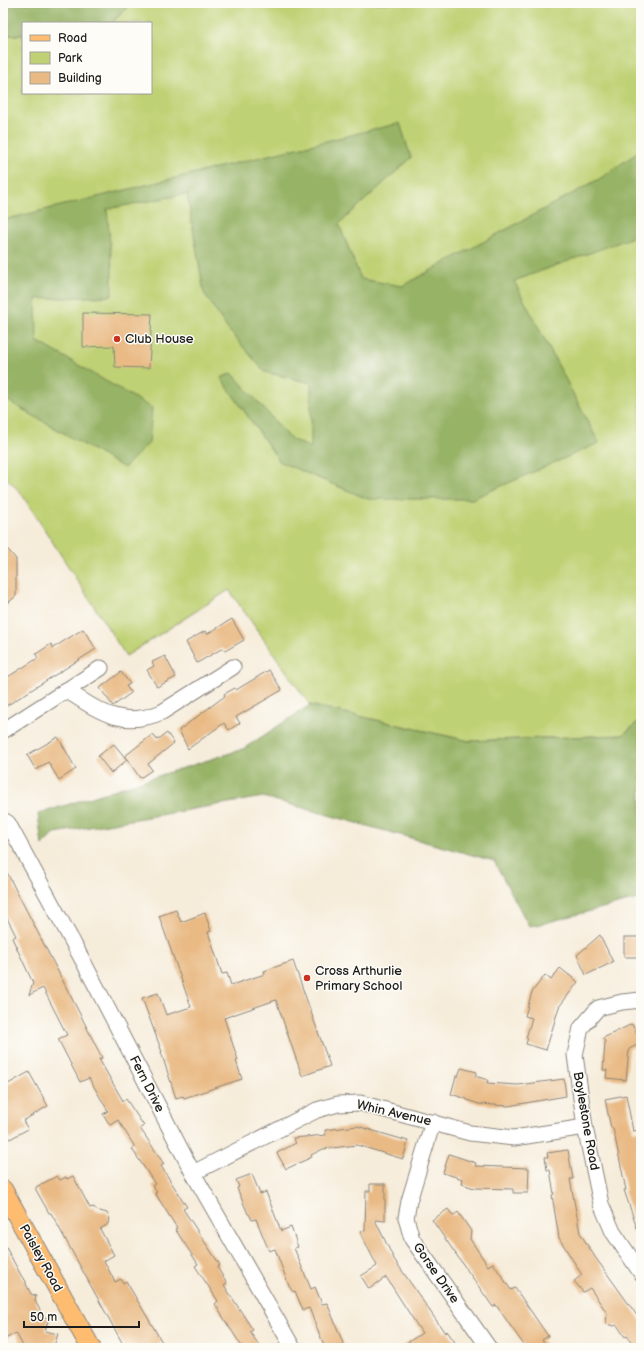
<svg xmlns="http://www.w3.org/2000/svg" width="644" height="1351" font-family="'Balsamiq Sans',sans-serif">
  <rect width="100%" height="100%" fill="#fdfcf7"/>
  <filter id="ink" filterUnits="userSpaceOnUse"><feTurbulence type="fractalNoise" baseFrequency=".025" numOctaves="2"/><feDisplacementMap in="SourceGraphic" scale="8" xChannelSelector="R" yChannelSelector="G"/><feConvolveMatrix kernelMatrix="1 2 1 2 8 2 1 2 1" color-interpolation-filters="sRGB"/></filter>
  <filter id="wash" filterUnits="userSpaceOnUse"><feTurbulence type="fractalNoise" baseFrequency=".012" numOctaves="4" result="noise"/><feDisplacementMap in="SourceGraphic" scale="16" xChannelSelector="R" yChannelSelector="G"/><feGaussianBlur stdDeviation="0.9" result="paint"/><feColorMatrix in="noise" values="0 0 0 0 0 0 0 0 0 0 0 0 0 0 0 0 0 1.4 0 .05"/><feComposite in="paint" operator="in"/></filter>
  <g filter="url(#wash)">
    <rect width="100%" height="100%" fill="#f6ecda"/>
    <!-- green -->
    <polygon fill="#bfd174" stroke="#6e7648" points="131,3 641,3 641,719 623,735 469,741 310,705 229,590 126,656 21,493 3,474 3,35 23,35 23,93 151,93 151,23 112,23"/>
    <!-- forest -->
    <g fill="#97b366" stroke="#5a6841">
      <polygon points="3,3 131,3 112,23 23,23 23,35 3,35"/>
      <polygon points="400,123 411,158 339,224 361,279 402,286 601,178 641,150 641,234 514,281 599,443 472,499 368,499 280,462 221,378 232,373 291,439 311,448 311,383 265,372 226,327 204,293 187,194 107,209 112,267 112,296 36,299 37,341 152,408 149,443 124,468 3,398 3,220"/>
      <polygon points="310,705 469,741 623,735 641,719 641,898 537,925 529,926 494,861 263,797 55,833 42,845 38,814 243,749"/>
    </g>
    <g id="blocks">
      <!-- building -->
      <g fill="#e9ba84">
        <polygon points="83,313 152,314 149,368 115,367 114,346 83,347"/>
        <polygon points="3,544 16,559 16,596 3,607"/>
        <polygon points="232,619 244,640 225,651 223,648 197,663 186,642 205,631 207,634"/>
        <polygon points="83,629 96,649 3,708 3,680 38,658 36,654 51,644 53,648"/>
        <polygon points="165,656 176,677 157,687 147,670 154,666 152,662"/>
        <polygon points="269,670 282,690 236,717 240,723 229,730 224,723 188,749 179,730 225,696 224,694 235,688 236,690"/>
        <polygon points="121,672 130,684 126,686 131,693 113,706 100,688"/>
        <polygon points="167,733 174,743 148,764 152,770 140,778 125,756 153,734 157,740"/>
        <polygon points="58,737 76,769 59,780 48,762 36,770 27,755"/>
        <polygon points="114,744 127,760 111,773 98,756"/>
        <polygon points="3,865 82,1018 102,1058 99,1059 123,1101 126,1099 144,1126 140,1128 164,1164 161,1166 187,1207 183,1209 220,1265 217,1267 227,1283 224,1285 249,1324 253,1330 250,1332 261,1348 243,1348 226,1322 215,1304 218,1301 195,1266 198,1264 175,1229 177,1228 155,1193 157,1192 152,1186 155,1184 132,1149 135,1147 118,1120 110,1125 103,1114 108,1111 89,1078 80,1082 58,1039 67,1035 43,988 29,995 33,983 12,938 16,936 3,910"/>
        <polygon points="176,910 181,922 205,913 211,931 208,932 222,974 227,973 231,985 265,974 264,971 293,961 330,1066 302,1076 276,1000 224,1018 238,1060 236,1061 242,1079 184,1098 183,1096 176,1098 161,1052 162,1052 142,998 158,993 166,1015 191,1007 159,916"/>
        <polygon points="600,935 613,962 586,975 577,955"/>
        <rect x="624" y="937" width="17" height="20"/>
        <polygon points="560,968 578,982 559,1007 546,1050 526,1044 528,1038 526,1038 532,1018 525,1016 532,992 545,975 551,980"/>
        <polygon points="632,1024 641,1043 629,1049 626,1080 606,1078 607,1070 603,1070 605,1042 603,1038"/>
        <polygon points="461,1068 477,1072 475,1076 488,1080 487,1083 518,1085 564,1079 566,1096 508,1106 479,1104 467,1100 467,1099 451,1094 456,1076 458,1076"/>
        <polygon points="29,1072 48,1106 23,1121 28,1129 10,1139 3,1127 3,1087"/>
        <polygon points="626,1095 633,1131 639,1130 641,1140 641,1148 637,1148 641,1168 641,1234 639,1234 624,1190 626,1190 613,1128 611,1128 605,1099"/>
        <polygon points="357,1126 408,1141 403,1159 357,1145 323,1149 311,1155 312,1157 286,1169 277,1153 296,1143 293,1138 326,1135 325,1130"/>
        <polygon points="568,1150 573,1179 570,1179 580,1233 595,1257 641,1321 641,1348 636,1348 627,1336 625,1337 617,1325 614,1326 606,1324 607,1313 590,1288 583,1292 574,1281 582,1275 559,1238 552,1195 554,1194 550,1170 547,1170 545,1157 548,1157 547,1153"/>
        <polygon points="449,1154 476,1163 475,1166 529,1168 528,1193 513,1193 513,1189 474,1188 462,1184 463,1179 443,1173"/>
        <polygon points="252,1174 260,1194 266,1192 281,1231 291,1227 298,1247 294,1248 311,1289 315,1287 322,1304 327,1303 345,1348 325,1348 309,1308 303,1310 295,1291 293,1292 289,1286 275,1249 269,1251 256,1219 252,1220 249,1214 248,1214 237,1188 239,1187 236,1180"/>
        <polygon points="57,1176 60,1180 66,1177 67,1179 73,1176 90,1208 94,1207 96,1210 107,1213 110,1219 107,1225 100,1229 114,1255 104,1261 115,1282 121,1279 123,1283 126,1281 162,1342 153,1348 125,1348 51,1213 49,1213 36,1190 36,1187"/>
        <polygon points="370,1184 385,1184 385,1221 375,1220 394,1259 445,1333 447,1331 459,1348 399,1348 422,1333 386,1277 369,1289 361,1276 377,1266 360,1232 365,1231 366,1191 370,1191"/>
        <polygon points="448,1209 453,1216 458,1212 471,1231 470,1239 488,1266 493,1263 511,1290 515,1288 548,1336 542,1340 548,1348 526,1348 496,1305 493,1307 432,1220"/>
        <polygon points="3,1242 22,1277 26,1281 26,1284 31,1294 36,1296 35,1301 44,1317 49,1318 45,1331 58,1334 55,1343 47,1348 24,1348 16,1333 3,1340"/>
      </g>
    </g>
  </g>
  <g filter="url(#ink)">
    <use href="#blocks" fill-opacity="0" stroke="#89847b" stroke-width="1"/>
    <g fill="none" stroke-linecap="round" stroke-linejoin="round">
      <!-- minor casing -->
      <g stroke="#89847b" stroke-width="17">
        <g id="minor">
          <path d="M66,690C99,711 122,729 162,712L233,667"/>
          <polyline points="3,731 101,668"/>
          <polyline points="3,820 8,823 83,961 193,1173 293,1348"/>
          <polyline points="641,1000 622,1002 598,1008 581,1028 575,1055 585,1127 601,1204 613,1232 641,1273"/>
          <polyline points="433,1122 409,1201 406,1218 412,1239 489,1348"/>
          <polyline points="193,1173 317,1110 338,1104 360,1103 470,1133 514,1138 585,1127"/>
        </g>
      </g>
      <!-- major casing -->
      <g stroke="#89847b" stroke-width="21">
        <polyline id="major" points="3,1190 91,1348"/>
      </g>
      <!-- minor -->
      <use href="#minor" stroke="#fff" stroke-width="15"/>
      <!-- major -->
      <use href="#major" stroke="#febc71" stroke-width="19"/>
    </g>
  </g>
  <!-- markers -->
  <g fill="#c8321e" stroke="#fdfcf7" stroke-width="1.5">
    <circle cx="117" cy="339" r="4"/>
    <circle cx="307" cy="978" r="4"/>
  </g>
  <g text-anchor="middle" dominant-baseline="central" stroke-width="3" stroke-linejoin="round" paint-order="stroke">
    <!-- poi labels -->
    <g font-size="13" fill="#1c1c1c" stroke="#fdfcf7" text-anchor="start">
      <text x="125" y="339">Club House</text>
      <text x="315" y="971">Cross Arthurlie<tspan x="315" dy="15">Primary School</tspan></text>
    </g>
    <!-- street labels -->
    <g font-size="13" fill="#1c1c1c" stroke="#fdfcf7">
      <text transform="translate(147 1084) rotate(63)">Fern Drive</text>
      <text transform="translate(394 1113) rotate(13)">Whin Avenue</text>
      <text transform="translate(586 1121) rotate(80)">Boylestone Road</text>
      <text transform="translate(41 1258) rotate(61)">Paisley Road</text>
      <text transform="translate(436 1273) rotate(55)">Gorse Drive</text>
    </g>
  </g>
  <!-- margin -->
  <rect width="644" height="1351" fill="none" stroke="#fdfcf7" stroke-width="16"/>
  <!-- legend -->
  <rect x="22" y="22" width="130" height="72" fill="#fdfcf7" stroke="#a3a29f"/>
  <rect x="30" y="35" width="20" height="6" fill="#febc71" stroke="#a3a29f"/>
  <text x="58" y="42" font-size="12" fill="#1c1c1c">Road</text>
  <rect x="30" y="52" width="20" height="12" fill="#bfd174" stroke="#a3a29f"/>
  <text x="58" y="62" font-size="12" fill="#1c1c1c">Park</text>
  <rect x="30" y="72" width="20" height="12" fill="#e9ba84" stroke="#a3a29f"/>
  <text x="58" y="82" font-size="12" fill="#1c1c1c">Building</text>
  <!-- scale -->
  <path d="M24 1321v6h115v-6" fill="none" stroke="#1c1c1c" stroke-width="2"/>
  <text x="30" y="1321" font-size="12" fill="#1c1c1c" stroke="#fdfcf7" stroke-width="3" paint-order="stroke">50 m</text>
</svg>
